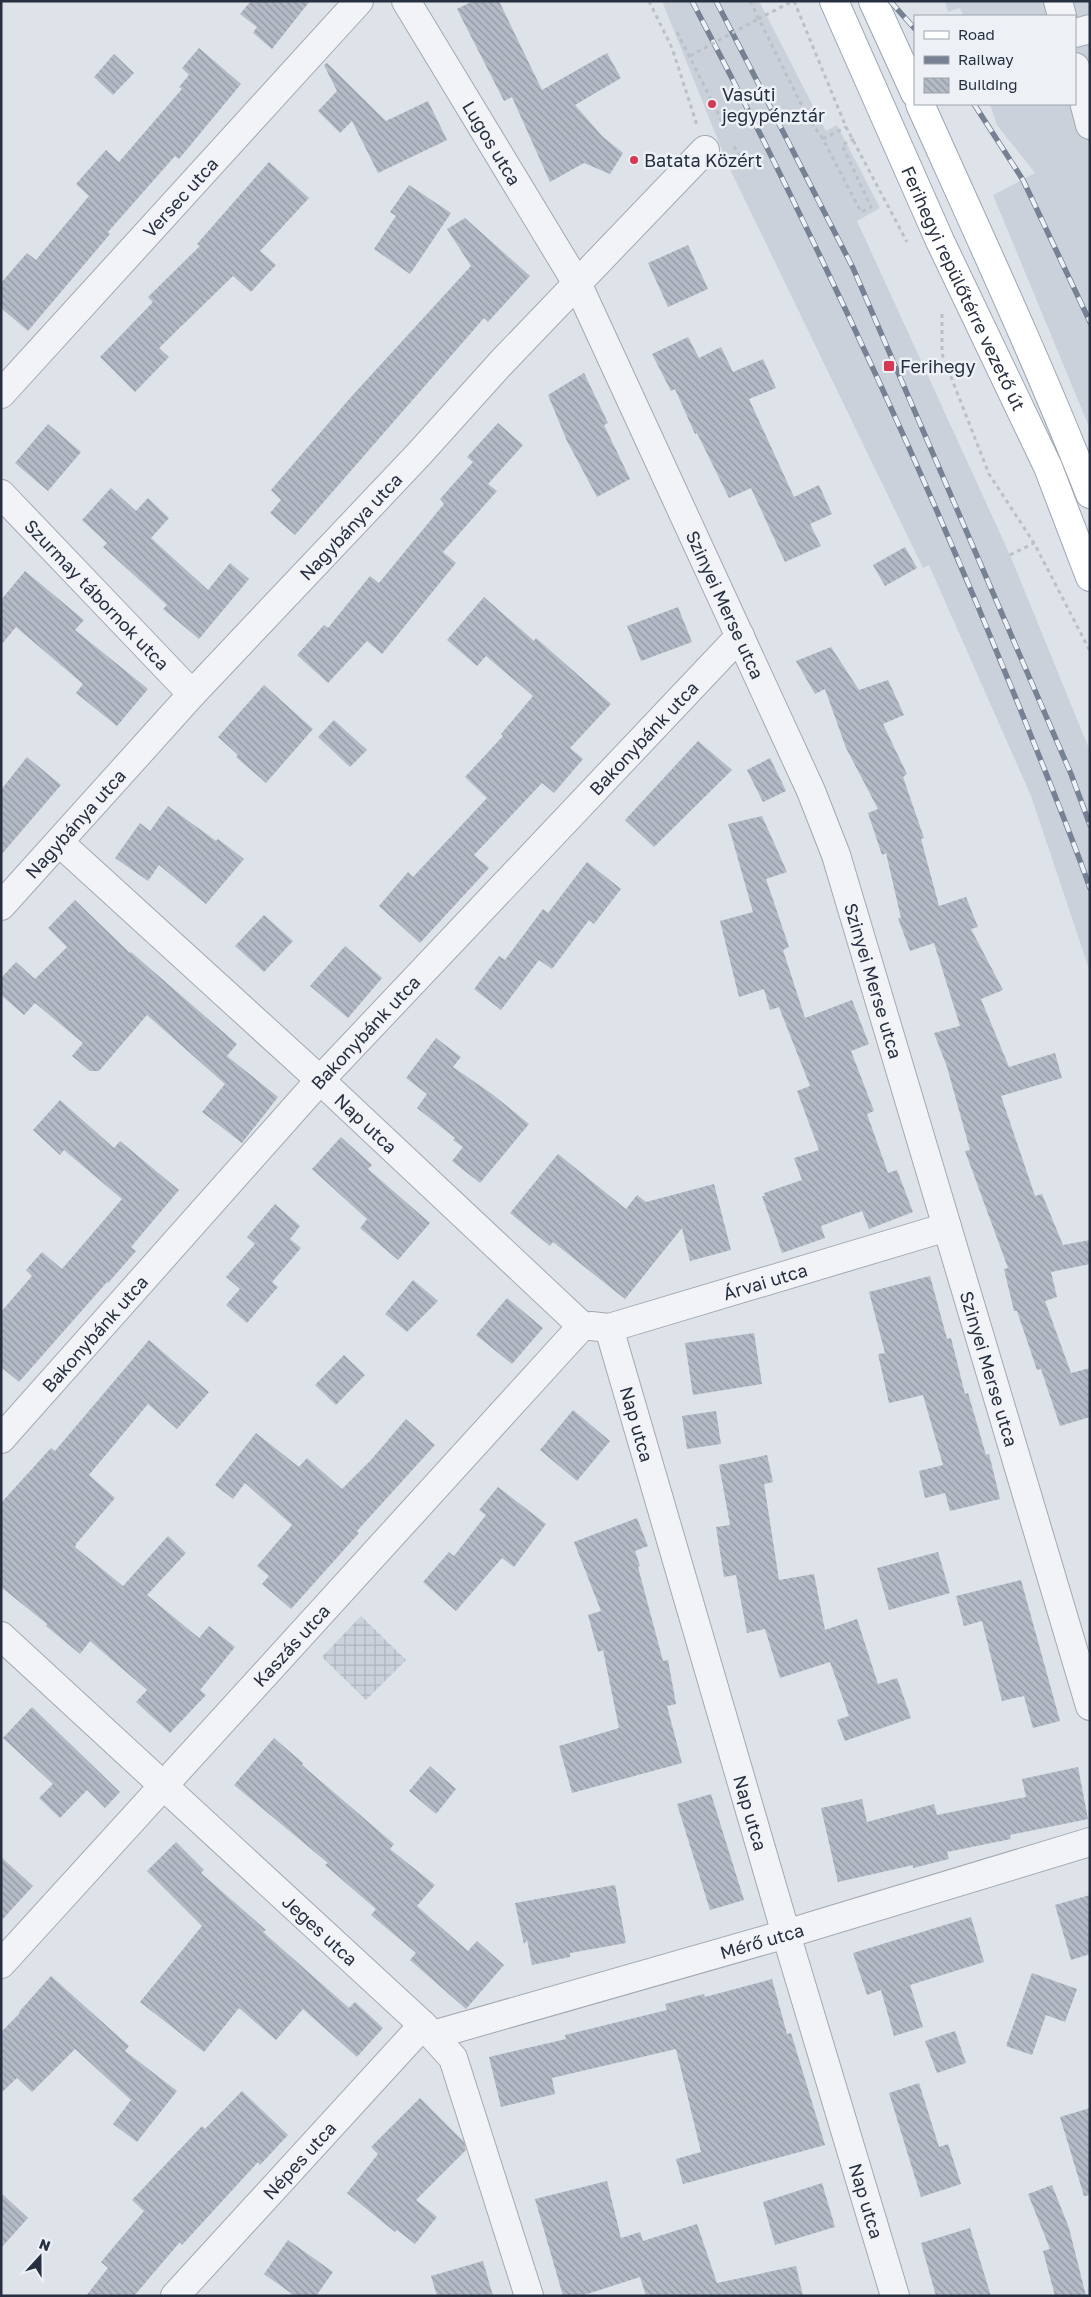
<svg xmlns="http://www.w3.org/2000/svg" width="1091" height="2297" font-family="'Golos Text',sans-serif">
  <defs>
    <pattern id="industrial-grid" width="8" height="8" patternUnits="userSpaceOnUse" patternTransform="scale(1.25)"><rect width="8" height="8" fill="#cbd1db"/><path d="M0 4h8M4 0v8" fill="none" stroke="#aeb4bd"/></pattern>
    <pattern id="building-back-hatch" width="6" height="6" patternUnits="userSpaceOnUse" patternTransform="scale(1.25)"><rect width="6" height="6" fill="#b4bbc6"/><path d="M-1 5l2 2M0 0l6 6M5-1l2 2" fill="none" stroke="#9298a2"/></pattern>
  </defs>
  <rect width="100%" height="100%" fill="#dee2e9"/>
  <!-- built -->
  <g fill="#cbd1db">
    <polygon points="662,1 759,1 826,131 837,125 880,208 857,221 1010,555 1090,751 1090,972 1031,796 929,565 923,568 728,165"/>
    <polygon points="945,1 1090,1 1090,429 993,195 1035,173 997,125 990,104 1075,104 1075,16 963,16 960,8 948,12"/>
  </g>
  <!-- industrial -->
  <polygon fill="url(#industrial-grid)" points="361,1616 406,1660 366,1700 322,1657"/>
  <!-- building -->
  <g fill="url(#building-back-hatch)">
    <polygon points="251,1 310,1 272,49 253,33 257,27 240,14"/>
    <polygon points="473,1 499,1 542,90 607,53 621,78 575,105 602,136 623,153 610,174 584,163 550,182 512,97 504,101 457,9"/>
    <polygon points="199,48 241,84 179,159 175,156 108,232 110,234 28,331 1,308 1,283 27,253 36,260 89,196 76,184 106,150 119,162 182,89 179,87 189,75 182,68"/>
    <polygon points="114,54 134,73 113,95 94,77"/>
    <polygon points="327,63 386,121 428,101 447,140 378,173 352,121 340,133 318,111 337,91 324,65"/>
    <polygon points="269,162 309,198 260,251 276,265 251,292 233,276 159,348 169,357 135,392 100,357 153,302 148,297 200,246 197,244"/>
    <polygon points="409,185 451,213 410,274 374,249 396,216 390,212"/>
    <polygon points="465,218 530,276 488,322 484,318 295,535 270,513 281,500 271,490 351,397 471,266 447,229"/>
    <polygon points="688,245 708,289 668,307 648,263"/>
    <polygon points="688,337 699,358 721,347 733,372 763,359 776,388 749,399 794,497 819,485 832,514 810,524 821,546 785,562 751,488 729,498 697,433 695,434 675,389 671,391 652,354"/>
    <polygon points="584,373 608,423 604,425 630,479 597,497 567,441 548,395"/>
    <polygon points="498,423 523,445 488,484 497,491 443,552 456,563 382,654 367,641 328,683 297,655 324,625 328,628 370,576 379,583 444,504 440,499 473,462 467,457"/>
    <polygon points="48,424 81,452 48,491 15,463"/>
    <polygon points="111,488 136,511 148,498 169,518 151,538 208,590 230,563 249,579 199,639 163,609 167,605 103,547 107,543 82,520"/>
    <polygon points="905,547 917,568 885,586 873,565"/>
    <polygon points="25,571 84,620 75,630 148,689 117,726 76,693 83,684 16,627 1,645 1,600"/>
    <polygon points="484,597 534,641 536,638 611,704 570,748 583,759 554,793 542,783 474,855 489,868 420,943 379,906 408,872 413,877 487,798 465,777 503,736 501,734 533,696 486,656 477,666 447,640"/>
    <polygon points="678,607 692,642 641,661 627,626"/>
    <polygon points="831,647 859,690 888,680 904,715 883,724 907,774 903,777 924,838 921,839 939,906 966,897 978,927 971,929 1003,990 981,999 1009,1067 1055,1053 1062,1078 1001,1096 1035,1196 1042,1194 1063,1245 1090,1240 1090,1264 1051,1272 1057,1297 1045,1301 1071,1373 1090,1368 1090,1417 1060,1426 1041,1369 1037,1370 1017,1311 1014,1311 1004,1269 1008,1268 965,1151 970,1150 947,1067 934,1033 960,1026 934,943 910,951 898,918 901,918 886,853 882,855 868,813 878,809 846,748 825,689 815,694 796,661"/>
    <polygon points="264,685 313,729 266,783 236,757 238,755 218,737"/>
    <polygon points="334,720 367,750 350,767 318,737"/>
    <polygon points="698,741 732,770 654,847 625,820"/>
    <polygon points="27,757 61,785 1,855 1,790"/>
    <polygon points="770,758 786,791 763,802 747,770"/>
    <polygon points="168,806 216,841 218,839 244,859 206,904 159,865 148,881 115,858 140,823 150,831"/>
    <polygon points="762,816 787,872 766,879 789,947 783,950 805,1018 852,1000 869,1044 851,1051 874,1111 867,1114 888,1173 897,1170 913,1212 869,1229 862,1211 821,1226 825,1238 782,1253 762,1196 765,1196 764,1193 802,1180 794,1158 819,1150 797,1091 810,1086 779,1007 770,1010 764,989 739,997 720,921 753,912 728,824"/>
    <polygon points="587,862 621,889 594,924 589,920 552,969 539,960 501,1010 474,989 499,956 505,960 543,909 548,913"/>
    <polygon points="75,900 130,953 131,952 237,1044 227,1056 278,1097 242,1143 202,1112 225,1084 147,1015 99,1071 90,1071 72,1056 83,1043 35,1003 24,1015 1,995 1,978 16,962 35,979 67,947 48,928"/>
    <polygon points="264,915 293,941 264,972 235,946"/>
    <polygon points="345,946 382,978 348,1018 310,986"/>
    <polygon points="436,1038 461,1057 453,1067 492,1094 529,1124 480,1183 452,1161 463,1147 453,1140 455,1138 417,1108 427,1094 406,1078"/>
    <polygon points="60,1100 114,1148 120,1141 179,1190 131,1247 136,1251 108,1283 107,1282 19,1382 1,1367 1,1312 32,1276 26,1270 42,1252 62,1269 122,1199 64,1150 60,1155 33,1130"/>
    <polygon points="341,1137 372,1165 368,1169 430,1223 398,1260 360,1228 367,1219 312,1169"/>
    <polygon points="558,1154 626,1209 637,1195 646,1202 714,1184 731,1250 690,1261 682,1228 625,1299 553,1242 550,1246 510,1213"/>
    <polygon points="275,1204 300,1226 290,1239 301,1248 272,1282 278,1287 247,1323 226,1305 240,1289 226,1277 255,1244 247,1237"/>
    <polygon points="930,1276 947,1339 951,1338 965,1394 968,1393 986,1455 989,1454 1000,1499 950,1511 945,1493 925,1498 919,1471 943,1465 923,1395 889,1403 878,1354 885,1353 869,1292"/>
    <polygon points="413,1280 438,1301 407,1332 385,1314"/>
    <polygon points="507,1298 543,1328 512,1364 476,1335"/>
    <polygon points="754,1333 762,1384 693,1395 685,1343"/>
    <polygon points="149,1340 209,1392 177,1429 148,1404 89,1475 115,1498 76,1544 75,1547 123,1586 168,1536 186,1553 147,1595 199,1638 209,1626 235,1647 200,1690 206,1695 170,1733 136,1702 147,1690 90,1641 80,1654 46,1626 47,1624 1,1587 1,1503 51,1448 55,1451"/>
    <polygon points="344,1355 365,1375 336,1405 315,1385"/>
    <polygon points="573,1410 610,1441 577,1481 540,1450"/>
    <polygon points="716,1411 721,1444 687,1449 682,1416"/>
    <polygon points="406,1419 435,1445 357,1531 359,1533 291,1609 262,1584 269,1576 257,1566 292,1525 245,1483 233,1499 215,1485 256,1433 299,1467 307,1458 342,1489 371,1460"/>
    <polygon points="767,1455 773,1482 764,1484 779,1580 814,1574 825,1630 857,1619 878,1684 897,1678 911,1718 845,1741 837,1720 849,1716 830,1662 780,1678 765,1629 747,1633 736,1575 724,1577 716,1527 730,1525 719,1465"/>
    <polygon points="498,1487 546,1524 514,1567 502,1558 456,1611 423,1582 449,1552 454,1556 486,1515 479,1510"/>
    <polygon points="637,1518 648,1546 635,1551 640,1566 638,1567 663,1661 668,1660 676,1704 667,1706 682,1763 572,1793 559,1746 619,1728 603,1650 598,1652 588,1615 601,1611 574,1542"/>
    <polygon points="938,1552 950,1593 889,1610 877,1568"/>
    <polygon points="1021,1580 1060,1721 1033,1728 1024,1696 1002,1701 982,1621 964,1626 956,1596"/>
    <polygon points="32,1707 120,1792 105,1808 87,1790 60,1818 39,1798 53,1784 3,1738"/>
    <polygon points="274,1738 303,1763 302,1765 394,1844 390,1849 435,1885 417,1906 468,1951 477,1941 504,1965 466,2009 410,1960 416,1953 371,1915 376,1909 325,1865 328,1863 234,1785"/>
    <polygon points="430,1766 456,1789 436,1814 409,1791"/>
    <polygon points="1078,1767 1088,1819 1010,1835 1011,1839 947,1852 949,1859 913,1868 913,1865 838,1882 821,1808 862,1799 867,1822 934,1804 937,1815 1026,1797 1022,1779"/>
    <polygon points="711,1794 744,1900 710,1910 677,1804"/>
    <polygon points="176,1842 204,1870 201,1873 266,1930 263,1932 349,2008 355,2002 383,2028 357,2057 303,2009 276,2040 239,2008 204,2052 140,2002 202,1926 147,1871"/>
    <polygon points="1,1857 33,1886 1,1921"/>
    <polygon points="615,1885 626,1943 570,1953 570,1957 532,1965 527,1940 524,1944 515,1903"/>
    <polygon points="1090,1895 1090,1954 1071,1960 1055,1905"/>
    <polygon points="971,1917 984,1962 910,1985 923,2027 894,2036 881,1990 867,1995 853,1953"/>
    <polygon points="1032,1973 1077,1989 1065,2022 1046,2015 1032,2055 1006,2046"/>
    <polygon points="51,1976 129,2046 125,2051 177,2091 137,2142 113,2124 131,2100 75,2049 32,2092 17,2078 1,2093 1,2032 20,2013 19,2012"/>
    <polygon points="772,1979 787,2034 791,2033 825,2145 683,2184 676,2159 701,2152 676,2049 552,2078 555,2094 501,2107 489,2057 566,2039 565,2035 667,2010 665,2004 704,1994 705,1997"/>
    <polygon points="955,2031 966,2063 937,2073 925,2041"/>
    <polygon points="919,2083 939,2147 948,2144 961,2184 921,2197 889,2093"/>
    <polygon points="242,2091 288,2135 260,2165 258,2162 182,2245 180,2242 134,2296 86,2296 108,2268 101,2262 144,2211 132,2200 202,2126 205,2129"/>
    <polygon points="420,2098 464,2142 466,2150 416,2200 437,2217 415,2244 397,2230 395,2232 347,2193 378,2154 371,2147"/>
    <polygon points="1090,2108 1090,2195 1084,2196 1060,2117"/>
    <polygon points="607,2181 621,2238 640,2232 643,2241 697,2224 717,2283 796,2266 803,2296 646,2296 640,2277 581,2296 563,2296 535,2199"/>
    <polygon points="822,2183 835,2227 775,2245 763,2202"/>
    <polygon points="1052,2185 1069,2228 1086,2296 1055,2296 1043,2251 1050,2249 1028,2194"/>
    <polygon points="1,2193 28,2218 1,2248"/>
    <polygon points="970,2228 991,2296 936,2296 921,2243"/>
    <polygon points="288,2240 333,2272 316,2296 295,2296 264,2274"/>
    <polygon points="483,2261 493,2296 437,2296 431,2276"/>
  </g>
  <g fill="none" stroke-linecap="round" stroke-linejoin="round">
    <!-- minor casing -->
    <g stroke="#a3a9b3" stroke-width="30">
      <g id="minor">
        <path id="s1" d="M406,1L578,285L811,791L836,855L1090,1706"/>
        <polyline points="1058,1 1062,16"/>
        <polyline points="1075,33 1090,29"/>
        <polyline points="1075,67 1090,125"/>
        <path id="s2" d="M1,394L359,1"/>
        <path id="s3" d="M1,494L192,694"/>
        <path id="s4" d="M60,843L320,1080L582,1326"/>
        <path id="s5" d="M1,906L192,694L419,454L500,364L705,150"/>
        <path id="s6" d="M591,1326L609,1328L947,1227"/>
        <path id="s7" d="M609,1328L786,1934L895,2296"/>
        <path id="s8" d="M1,1439L320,1080L740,636"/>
        <path id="s9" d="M1,1636L423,2025L453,2058L529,2296"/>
        <path id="s10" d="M1,1964L582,1326"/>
        <path id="s11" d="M433,2035L786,1934L1090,1842"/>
        <path id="s12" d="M175,2296L423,2025"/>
      </g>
    </g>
    <!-- major casing -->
    <g stroke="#9ca6b5" stroke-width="30">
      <g id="major">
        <path id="s13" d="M834,1L940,241L1048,467L1090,577"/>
        <polyline points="873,1 915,93"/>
        <path d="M920,104C978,233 1038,362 1090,494"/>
      </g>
    </g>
    <!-- path -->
    <g stroke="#bcc0c7" stroke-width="3" stroke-dasharray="4 4" stroke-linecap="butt">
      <polyline points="649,1 672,48 697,125"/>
      <polyline points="750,1 808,118 823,139 861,212 871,207 842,145 854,139"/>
      <polyline points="794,1 846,127 907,242"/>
      <polyline points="758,19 793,1"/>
      <polyline points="677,32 726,129"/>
      <polyline points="823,139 846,127"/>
      <polyline points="734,146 740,158"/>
      <polyline points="731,157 741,159"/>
      <polyline points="942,314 942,354 989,474 1034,543 1090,651"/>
      <polyline points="1010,555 1034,543"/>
    </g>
    <!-- minor -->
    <use href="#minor" stroke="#f1f3f7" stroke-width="28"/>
    <!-- major -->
    <use href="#major" stroke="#fff" stroke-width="28"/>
    <!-- rail casing -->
    <g stroke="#768193" stroke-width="5.5">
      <g id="rail">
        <path d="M692,1C812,230 922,466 1019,706C1043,766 1068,826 1090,888"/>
        <polyline points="716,1 853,268 1071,774 1090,825"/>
        <polyline points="890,1 915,29"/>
        <polyline points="974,104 1023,180 1090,322"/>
      </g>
    </g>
    <!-- rail -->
    <use href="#rail" stroke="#edf1f6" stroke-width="4" stroke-dasharray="11" stroke-linecap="butt"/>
    <!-- path-bridge -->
    <polyline stroke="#bcc0c7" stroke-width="3" stroke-dasharray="4 4" stroke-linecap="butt" points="690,56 758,19"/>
  </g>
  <!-- markers -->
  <g fill="#d83852" stroke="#edf1f6" stroke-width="2">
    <circle cx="712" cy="104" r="5"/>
    <circle cx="634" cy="160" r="5"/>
    <rect x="883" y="360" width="12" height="12" rx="2.5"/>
  </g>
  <g text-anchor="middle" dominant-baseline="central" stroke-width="5" stroke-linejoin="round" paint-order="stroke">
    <!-- poi labels -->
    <g font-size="18" fill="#263040" stroke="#edf1f6" text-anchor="start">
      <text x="722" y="94">Vasúti<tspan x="722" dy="21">jegypénztár</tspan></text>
      <text x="644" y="160">Batata Közért</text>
      <text x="900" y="366">Ferihegy</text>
    </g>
    <!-- street labels -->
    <g font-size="18" fill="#263040" stroke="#edf1f6">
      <text stroke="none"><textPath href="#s1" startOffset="166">Lugos utca</textPath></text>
      <text stroke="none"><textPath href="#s2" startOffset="266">Versec utca</textPath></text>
      <text stroke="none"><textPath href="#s13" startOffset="315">Ferihegyi repülőtérre vezető út</textPath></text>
      <text stroke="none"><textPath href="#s5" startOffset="516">Nagybánya utca</textPath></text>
      <text stroke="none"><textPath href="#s3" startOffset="139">Szurmay tábornok utca</textPath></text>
      <text stroke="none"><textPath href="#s1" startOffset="684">Szinyei Merse utca</textPath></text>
      <text stroke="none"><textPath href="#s8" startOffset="951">Bakonybánk utca</textPath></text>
      <text stroke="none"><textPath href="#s5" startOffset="111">Nagybánya utca</textPath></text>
      <text stroke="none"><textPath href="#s1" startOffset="1089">Szinyei Merse utca</textPath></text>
      <text stroke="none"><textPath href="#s8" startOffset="546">Bakonybánk utca</textPath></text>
      <text stroke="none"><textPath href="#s4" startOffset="415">Nap utca</textPath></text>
      <text stroke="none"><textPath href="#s6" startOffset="181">Árvai utca</textPath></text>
      <text stroke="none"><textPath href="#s8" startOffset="141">Bakonybánk utca</textPath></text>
      <text stroke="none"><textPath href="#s1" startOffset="1494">Szinyei Merse utca</textPath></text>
      <text stroke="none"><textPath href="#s7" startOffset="100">Nap utca</textPath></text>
      <text stroke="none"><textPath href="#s10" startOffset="431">Kaszás utca</textPath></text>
      <text stroke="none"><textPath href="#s7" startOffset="505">Nap utca</textPath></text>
      <text stroke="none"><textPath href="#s9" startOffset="434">Jeges utca</textPath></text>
      <text stroke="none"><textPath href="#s11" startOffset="342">Mérő utca</textPath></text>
      <text stroke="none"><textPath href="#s12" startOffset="184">Népes utca</textPath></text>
      <text stroke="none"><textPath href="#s7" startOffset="910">Nap utca</textPath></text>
    </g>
  </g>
  <!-- border -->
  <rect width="1091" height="2297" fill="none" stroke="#263040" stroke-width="5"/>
  <!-- legend -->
  <rect x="914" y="15" width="162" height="90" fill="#edf1f6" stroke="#9da4ad"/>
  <rect x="924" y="31" width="25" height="8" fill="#ffffff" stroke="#9da4ad"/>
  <text x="958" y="40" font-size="15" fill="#263040">Road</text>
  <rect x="924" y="56" width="25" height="8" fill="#768193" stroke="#9da4ad"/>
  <text x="958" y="65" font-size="15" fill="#263040">Railway</text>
  <rect x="924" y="78" width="25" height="15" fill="url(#building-back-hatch)" stroke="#9da4ad"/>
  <text x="958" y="90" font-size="15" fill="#263040">Building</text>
  <!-- north arrow -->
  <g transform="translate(40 2257) rotate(21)" stroke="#edf1f6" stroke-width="4" paint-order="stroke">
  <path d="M0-4L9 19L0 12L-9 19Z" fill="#263040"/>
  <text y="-8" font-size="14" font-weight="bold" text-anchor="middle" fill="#263040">N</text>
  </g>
</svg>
